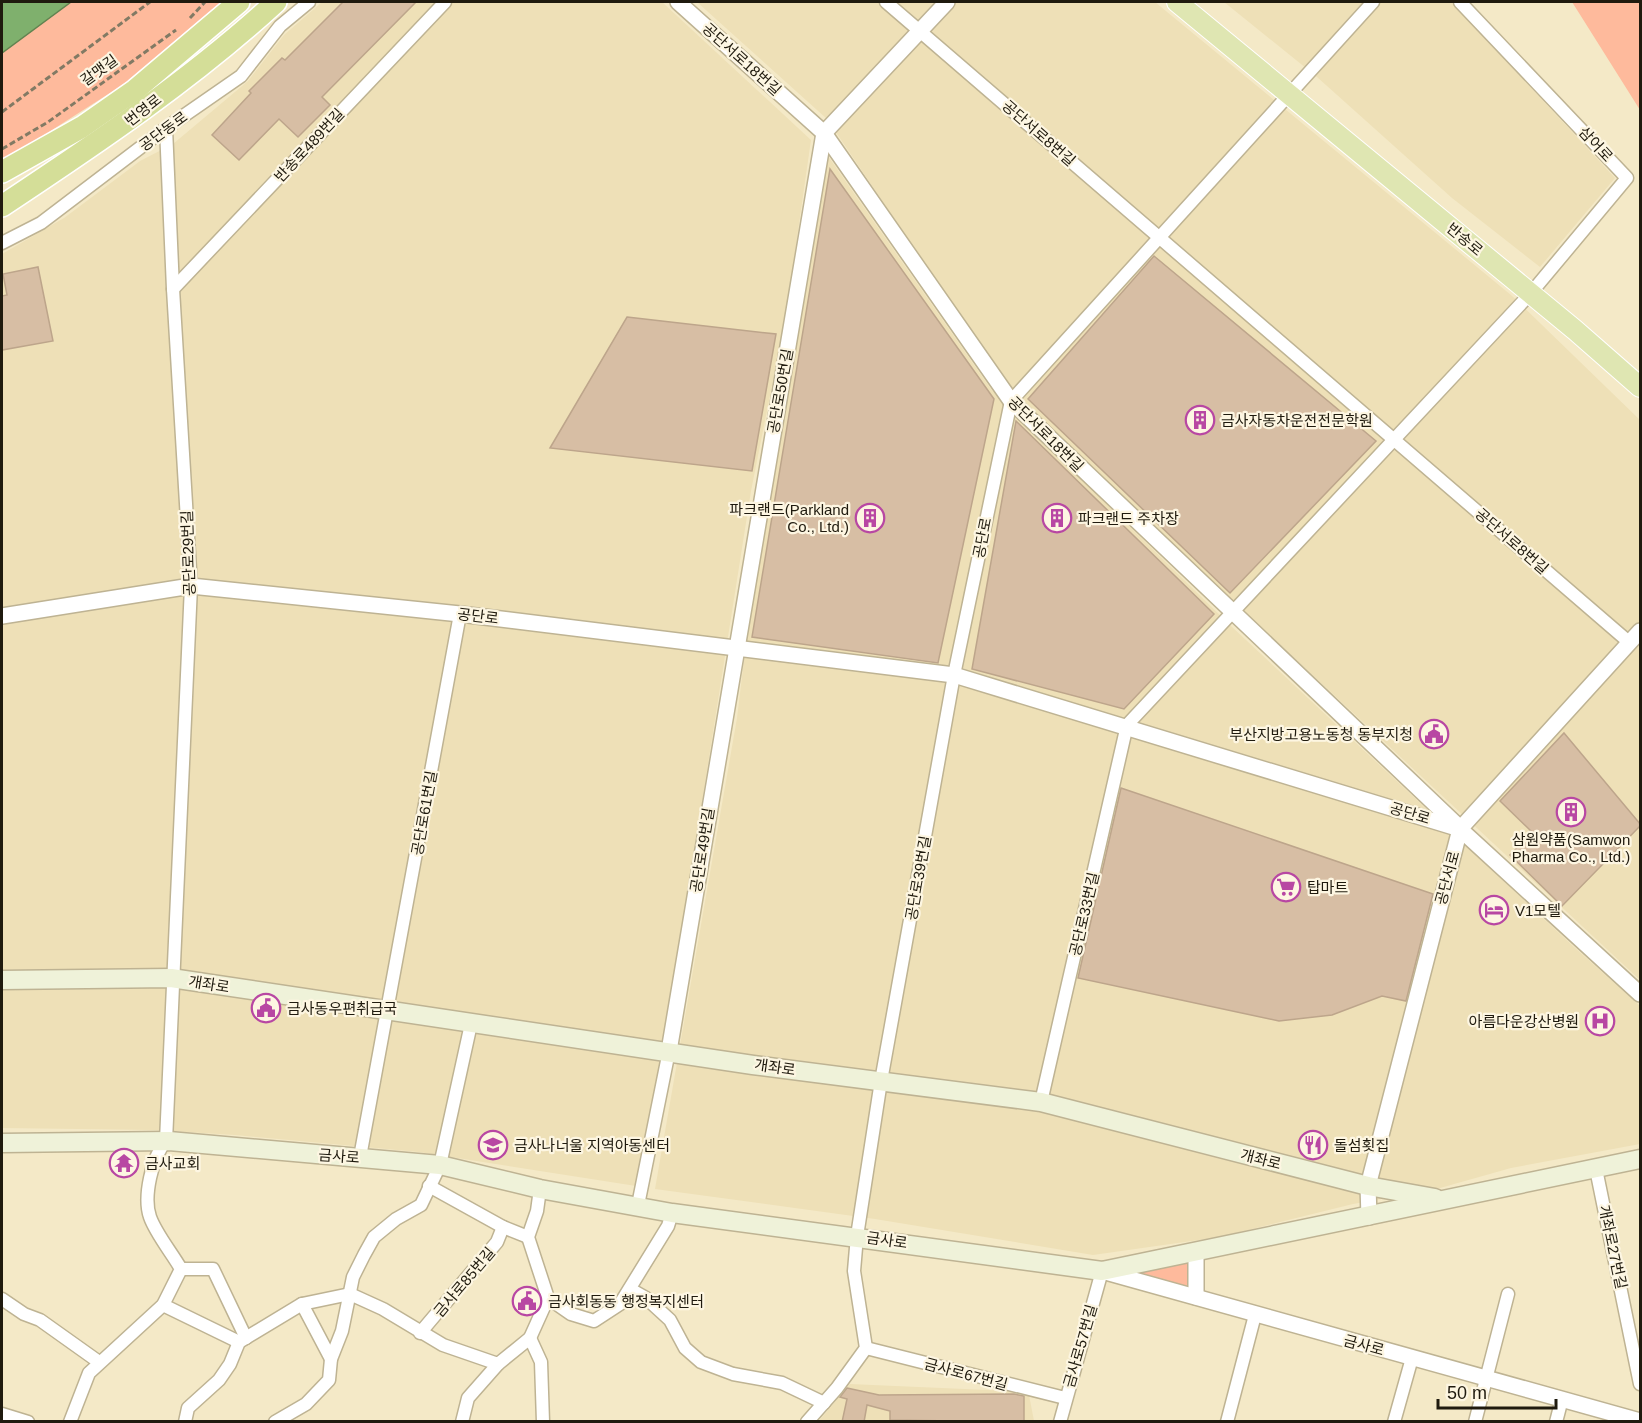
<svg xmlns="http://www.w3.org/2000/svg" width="1642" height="1423" font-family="Helvetica,'Noto Sans KR',sans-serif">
  <rect width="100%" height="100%" fill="#f4e9c7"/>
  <!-- built -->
  <g fill="#eee0b7">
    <polygon points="322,2 662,2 811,140 786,315 751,491 659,1075 636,1186 419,1152 235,1135 154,1130 2,1128 2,254 64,218 140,161 173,144 248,81 284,35"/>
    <polygon points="697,2 1155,2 1511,295 1640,420 1640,980 1031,413 997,371 827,119"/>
    <polygon points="1224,2 1451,2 1615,178 1540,267 1452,198 1317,77"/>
    <polygon points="828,156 991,389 1028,427 1231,626 1574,947 1640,1006 1640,1144 1511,1168 1433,1190 1353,1204 1220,1237 1093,1255 875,1219 655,1189 737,718 751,602"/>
    <polygon points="850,1384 1010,1391 1029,1395 1034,1421 818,1422"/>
  </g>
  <!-- green -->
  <g fill="#feba9c">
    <polygon points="2,2 221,2 124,84 2,162"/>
    <polygon points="1572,2 1640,2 1640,110 1579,13"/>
    <polygon points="1187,1263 1188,1287 1133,1274"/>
  </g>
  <!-- water -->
  <polygon fill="#7fb06d" stroke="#628350" stroke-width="1.5" points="2,2 71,2 2,53"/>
  <!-- building -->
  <g fill="#d7bea4" stroke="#bda58b" stroke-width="1.5">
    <polygon points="343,2 416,2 322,97 330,105 298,137 279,119 239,160 212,135 251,93 249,91 282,58 285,60"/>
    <polygon points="830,169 994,399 938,663 752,637"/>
    <polygon points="1154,256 1376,441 1230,593 1028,399"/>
    <polygon points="38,267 53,341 2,350 2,296 7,295 3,274"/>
    <polygon points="627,317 776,334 752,471 550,448"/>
    <polygon points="1016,421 1214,614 1124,709 972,669"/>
    <polygon points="1564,733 1641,825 1562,906 1510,855 1532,832 1500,801"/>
    <polygon points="1121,788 1433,894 1406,1001 1382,996 1332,1015 1279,1021 1078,978"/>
    <polygon points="847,1388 879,1395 1014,1394 1024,1396 1024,1422 890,1420 890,1411 867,1405 864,1422 842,1422 847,1399 840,1397"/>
  </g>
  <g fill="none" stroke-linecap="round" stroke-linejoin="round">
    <!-- minor casing -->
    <g stroke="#beb393" stroke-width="15">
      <g id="minor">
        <polyline points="886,2 1630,643"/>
        <polyline points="2,243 41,223 166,128 241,76 280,26 309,2"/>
        <polyline points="173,289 445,2"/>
        <polyline points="1041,1102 1127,725 1531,293 1627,178 1460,2"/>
        <polyline points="360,1157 460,614"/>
        <polyline points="1596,1169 1640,1384"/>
        <polyline points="429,1186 503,1227 528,1237"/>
        <polyline points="638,1205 669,1051"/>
        <polyline points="181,1269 213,1269 246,1338"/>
        <polyline points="630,1289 646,1298 670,1320 685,1348 701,1362 733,1374 782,1383 824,1403"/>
        <polyline points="548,1298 571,1314 594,1321 620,1304 668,1226 672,1213"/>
        <polyline points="2,1299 24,1314 40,1320 99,1362"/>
        <polyline points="302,1304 331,1359"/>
        <polyline points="163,1305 239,1342"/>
        <polyline points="420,1333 497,1242 503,1227"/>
        <polyline points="530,1338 548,1298 528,1237 537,1211 540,1189"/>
        <polyline points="866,1348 1065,1398"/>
        <polyline points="2,1414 28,1422"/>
        <path d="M70,1422L89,1373L163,1305L181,1269C172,1253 156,1234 150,1217C143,1197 152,1157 166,1141L191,586L173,289L166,128"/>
        <polyline points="185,1422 188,1408 219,1380 230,1364 239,1342 302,1304 350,1294 383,1309 443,1345 498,1364 530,1338 541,1362 543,1422"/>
        <polyline points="275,1422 306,1404 329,1380 331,1359 342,1331 353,1277 364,1255 374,1237 396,1219 421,1205 440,1165 471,1024"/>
        <polyline points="462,1422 468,1398 498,1364"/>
        <polyline points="807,1422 837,1388 866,1348 854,1271 857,1236 881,1081 954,675 1011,401 1373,2"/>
        <polyline points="1060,1422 1102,1271"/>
        <polyline points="1227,1422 1255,1315"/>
        <polyline points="1394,1422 1412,1358"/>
        <polyline points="1475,1422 1508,1294"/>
        <polyline points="1556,1422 1562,1399"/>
      </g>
    </g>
    <!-- tertiary casing -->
    <g stroke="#beb393" stroke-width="18">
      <g id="tertiary">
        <polyline points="678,2 824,133 1011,401 1458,826"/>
        <polyline points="2,616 191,586 460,614 954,675 1460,829 1640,994"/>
        <polyline points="669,1051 824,133 947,2"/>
        <polyline points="1369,1217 1368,1186 1460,829 1640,631"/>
        <polyline points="1102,1271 1640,1421"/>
        <polyline points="1196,1297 1196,1252"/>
      </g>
    </g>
    <!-- secondary casing -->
    <g stroke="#beb393" stroke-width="21">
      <g id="secondary">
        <polyline points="2,980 171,978 753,1065 1041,1102 1368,1186 1435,1198"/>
        <polyline points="2,1143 169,1141 440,1165 540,1189 672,1213 1102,1271 1640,1159"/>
      </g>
    </g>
    <!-- primary casing -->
    <g stroke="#fff" stroke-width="22">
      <polyline id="primary" points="1177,2 1575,330 1640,387"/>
    </g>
    <!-- trunk casing -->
    <g stroke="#fff" stroke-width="24">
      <g id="trunk">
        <polyline points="2,172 82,127 135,90 239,2"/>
        <path d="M2,206C97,143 192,79 276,2"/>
      </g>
    </g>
    <!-- path -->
    <g stroke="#827a64" stroke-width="3" stroke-dasharray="6 3" stroke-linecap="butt">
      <polyline points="190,18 205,2"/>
      <polyline points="2,112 150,2"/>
      <polyline points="2,149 48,122 176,30"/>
    </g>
    <!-- minor -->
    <use href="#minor" stroke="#fff" stroke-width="12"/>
    <!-- tertiary -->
    <use href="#tertiary" stroke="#fff" stroke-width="15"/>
    <!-- secondary -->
    <use href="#secondary" stroke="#eff2d9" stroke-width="18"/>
    <!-- primary -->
    <use href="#primary" stroke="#dfe6b2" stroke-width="20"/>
    <!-- trunk -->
    <use href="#trunk" stroke="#d4de98" stroke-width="21"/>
  </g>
  <!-- icons -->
  <defs>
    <g id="building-ring" transform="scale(1.5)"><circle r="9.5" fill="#fdf6e2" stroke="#b847a3" stroke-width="1.5"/><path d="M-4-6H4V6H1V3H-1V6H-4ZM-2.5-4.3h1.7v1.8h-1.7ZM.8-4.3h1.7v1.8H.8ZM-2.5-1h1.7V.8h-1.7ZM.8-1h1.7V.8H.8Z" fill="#b847a3"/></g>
    <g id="civic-ring" transform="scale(1.5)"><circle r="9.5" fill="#fdf6e2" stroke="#b847a3" stroke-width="1.5"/><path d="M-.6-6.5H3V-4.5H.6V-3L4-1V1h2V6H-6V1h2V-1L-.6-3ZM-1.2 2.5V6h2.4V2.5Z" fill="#b847a3"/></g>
    <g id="supermarket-ring" transform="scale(1.5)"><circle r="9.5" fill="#fdf6e2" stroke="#b847a3" stroke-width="1.5"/><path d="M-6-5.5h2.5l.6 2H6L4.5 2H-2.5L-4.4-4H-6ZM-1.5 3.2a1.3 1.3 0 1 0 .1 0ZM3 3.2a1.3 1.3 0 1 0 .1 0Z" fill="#b847a3"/></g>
    <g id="hotel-ring" transform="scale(1.5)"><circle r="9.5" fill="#fdf6e2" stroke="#b847a3" stroke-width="1.5"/><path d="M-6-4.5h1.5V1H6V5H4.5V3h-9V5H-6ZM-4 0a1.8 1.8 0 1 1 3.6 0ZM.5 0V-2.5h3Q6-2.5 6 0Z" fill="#b847a3"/></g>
    <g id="hospital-ring" transform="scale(1.5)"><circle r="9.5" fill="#fdf6e2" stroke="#b847a3" stroke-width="1.5"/><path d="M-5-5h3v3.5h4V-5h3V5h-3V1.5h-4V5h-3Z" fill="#b847a3"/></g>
    <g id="school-ring" transform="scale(1.5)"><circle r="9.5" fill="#fdf6e2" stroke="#b847a3" stroke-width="1.5"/><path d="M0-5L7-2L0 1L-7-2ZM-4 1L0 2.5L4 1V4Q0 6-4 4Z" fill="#b847a3"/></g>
    <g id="restaurant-ring" transform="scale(1.5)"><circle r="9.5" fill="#fdf6e2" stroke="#b847a3" stroke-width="1.5"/><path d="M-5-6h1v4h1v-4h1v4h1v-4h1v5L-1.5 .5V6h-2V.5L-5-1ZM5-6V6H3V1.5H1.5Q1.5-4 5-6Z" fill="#b847a3"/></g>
    <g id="temple-ring" transform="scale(1.5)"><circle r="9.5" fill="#fdf6e2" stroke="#b847a3" stroke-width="1.5"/><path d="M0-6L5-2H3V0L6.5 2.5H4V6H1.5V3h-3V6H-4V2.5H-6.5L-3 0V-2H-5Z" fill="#b847a3"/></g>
  </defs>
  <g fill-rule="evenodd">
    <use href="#building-ring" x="1200" y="420"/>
    <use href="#building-ring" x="870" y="518"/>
    <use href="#building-ring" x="1057" y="518"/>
    <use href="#civic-ring" x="1434" y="734"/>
    <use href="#building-ring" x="1571" y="812"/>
    <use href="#supermarket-ring" x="1286" y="887"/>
    <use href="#hotel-ring" x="1494" y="910"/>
    <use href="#civic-ring" x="266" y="1008"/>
    <use href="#hospital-ring" x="1600" y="1021"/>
    <use href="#school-ring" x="493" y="1145"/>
    <use href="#restaurant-ring" x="1313" y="1145"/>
    <use href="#temple-ring" x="124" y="1163"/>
    <use href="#civic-ring" x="527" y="1301"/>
  </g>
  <g text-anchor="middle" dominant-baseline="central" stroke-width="4.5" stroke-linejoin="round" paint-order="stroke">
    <!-- street labels -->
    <g font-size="15" fill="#1f1a0e" stroke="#fdf6e2">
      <text transform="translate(742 59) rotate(42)">공단서로18번길</text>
      <text transform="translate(99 70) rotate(-36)">갈맷길</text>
      <text transform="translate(143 110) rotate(-38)">번영로</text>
      <text transform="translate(163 131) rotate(-36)">공단동로</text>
      <text transform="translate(1039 133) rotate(41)">공단서로8번길</text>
      <text transform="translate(1596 144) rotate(47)">삼어로</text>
      <text transform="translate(309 145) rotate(-47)">반송로489번길</text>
      <text transform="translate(1465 239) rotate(40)">반송로</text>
      <text transform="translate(780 391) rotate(-80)">공단로50번길</text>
      <text transform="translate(1046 434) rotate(45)">공단서로18번길</text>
      <text transform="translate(982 538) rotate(-79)">공단로</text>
      <text transform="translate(1512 541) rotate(41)">공단서로8번길</text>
      <text transform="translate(188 553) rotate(-92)">공단로29번길</text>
      <text transform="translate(478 616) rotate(7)">공단로</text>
      <text transform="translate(424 813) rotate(-80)">공단로61번길</text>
      <text transform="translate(1410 813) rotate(17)">공단로</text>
      <text transform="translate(702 850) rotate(-81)">공단로49번길</text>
      <text transform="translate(918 878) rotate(-80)">공단로39번길</text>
      <text transform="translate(1447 878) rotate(-75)">공단서로</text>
      <text transform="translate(1084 914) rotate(-77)">공단로33번길</text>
      <text transform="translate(209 984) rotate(9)">개좌로</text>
      <text transform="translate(775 1067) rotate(8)">개좌로</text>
      <text transform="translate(339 1156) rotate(4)">금사로</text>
      <text transform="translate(1261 1159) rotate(14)">개좌로</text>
      <text transform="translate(887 1240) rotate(8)">금사로</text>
      <text transform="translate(1613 1247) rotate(78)">개좌로27번길</text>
      <text transform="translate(464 1282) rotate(-50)">금사로85번길</text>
      <text transform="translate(1364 1345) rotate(15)">금사로</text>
      <text transform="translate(1080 1346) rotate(-74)">금사로57번길</text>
      <text transform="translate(966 1374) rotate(15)">금사로67번길</text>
    </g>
    <!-- poi labels -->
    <g font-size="15" fill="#1f1a0e" stroke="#fdf6e2" text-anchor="start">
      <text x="1221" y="420">금사자동차운전전문학원</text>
      <text x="849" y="509" text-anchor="end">파크랜드(Parkland<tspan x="849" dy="17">Co., Ltd.)</tspan></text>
      <text x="1078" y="518">파크랜드 주차장</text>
      <text x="1413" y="734" text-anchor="end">부산지방고용노동청 동부지청</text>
      <text x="1571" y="839" text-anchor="middle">삼원약품(Samwon<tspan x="1571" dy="17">Pharma Co., Ltd.)</tspan></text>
      <text x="1307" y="887">탑마트</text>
      <text x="1515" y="910">V1모텔</text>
      <text x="287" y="1008">금사동우편취급국</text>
      <text x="1579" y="1021" text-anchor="end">아름다운강산병원</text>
      <text x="514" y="1145">금사나너울 지역아동센터</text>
      <text x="1334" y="1145">돌섬횟집</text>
      <text x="145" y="1163">금사교회</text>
      <text x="548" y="1301">금사회동동 행정복지센터</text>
    </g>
  </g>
  <!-- border -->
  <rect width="1642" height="1423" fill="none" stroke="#1f1a0e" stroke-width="6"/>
  <!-- scale -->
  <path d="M1438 1399v9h118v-9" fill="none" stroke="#1f1a0e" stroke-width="3"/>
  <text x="1447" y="1399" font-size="18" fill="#1f1a0e" stroke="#fdf6e2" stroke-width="4.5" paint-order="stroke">50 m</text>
</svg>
